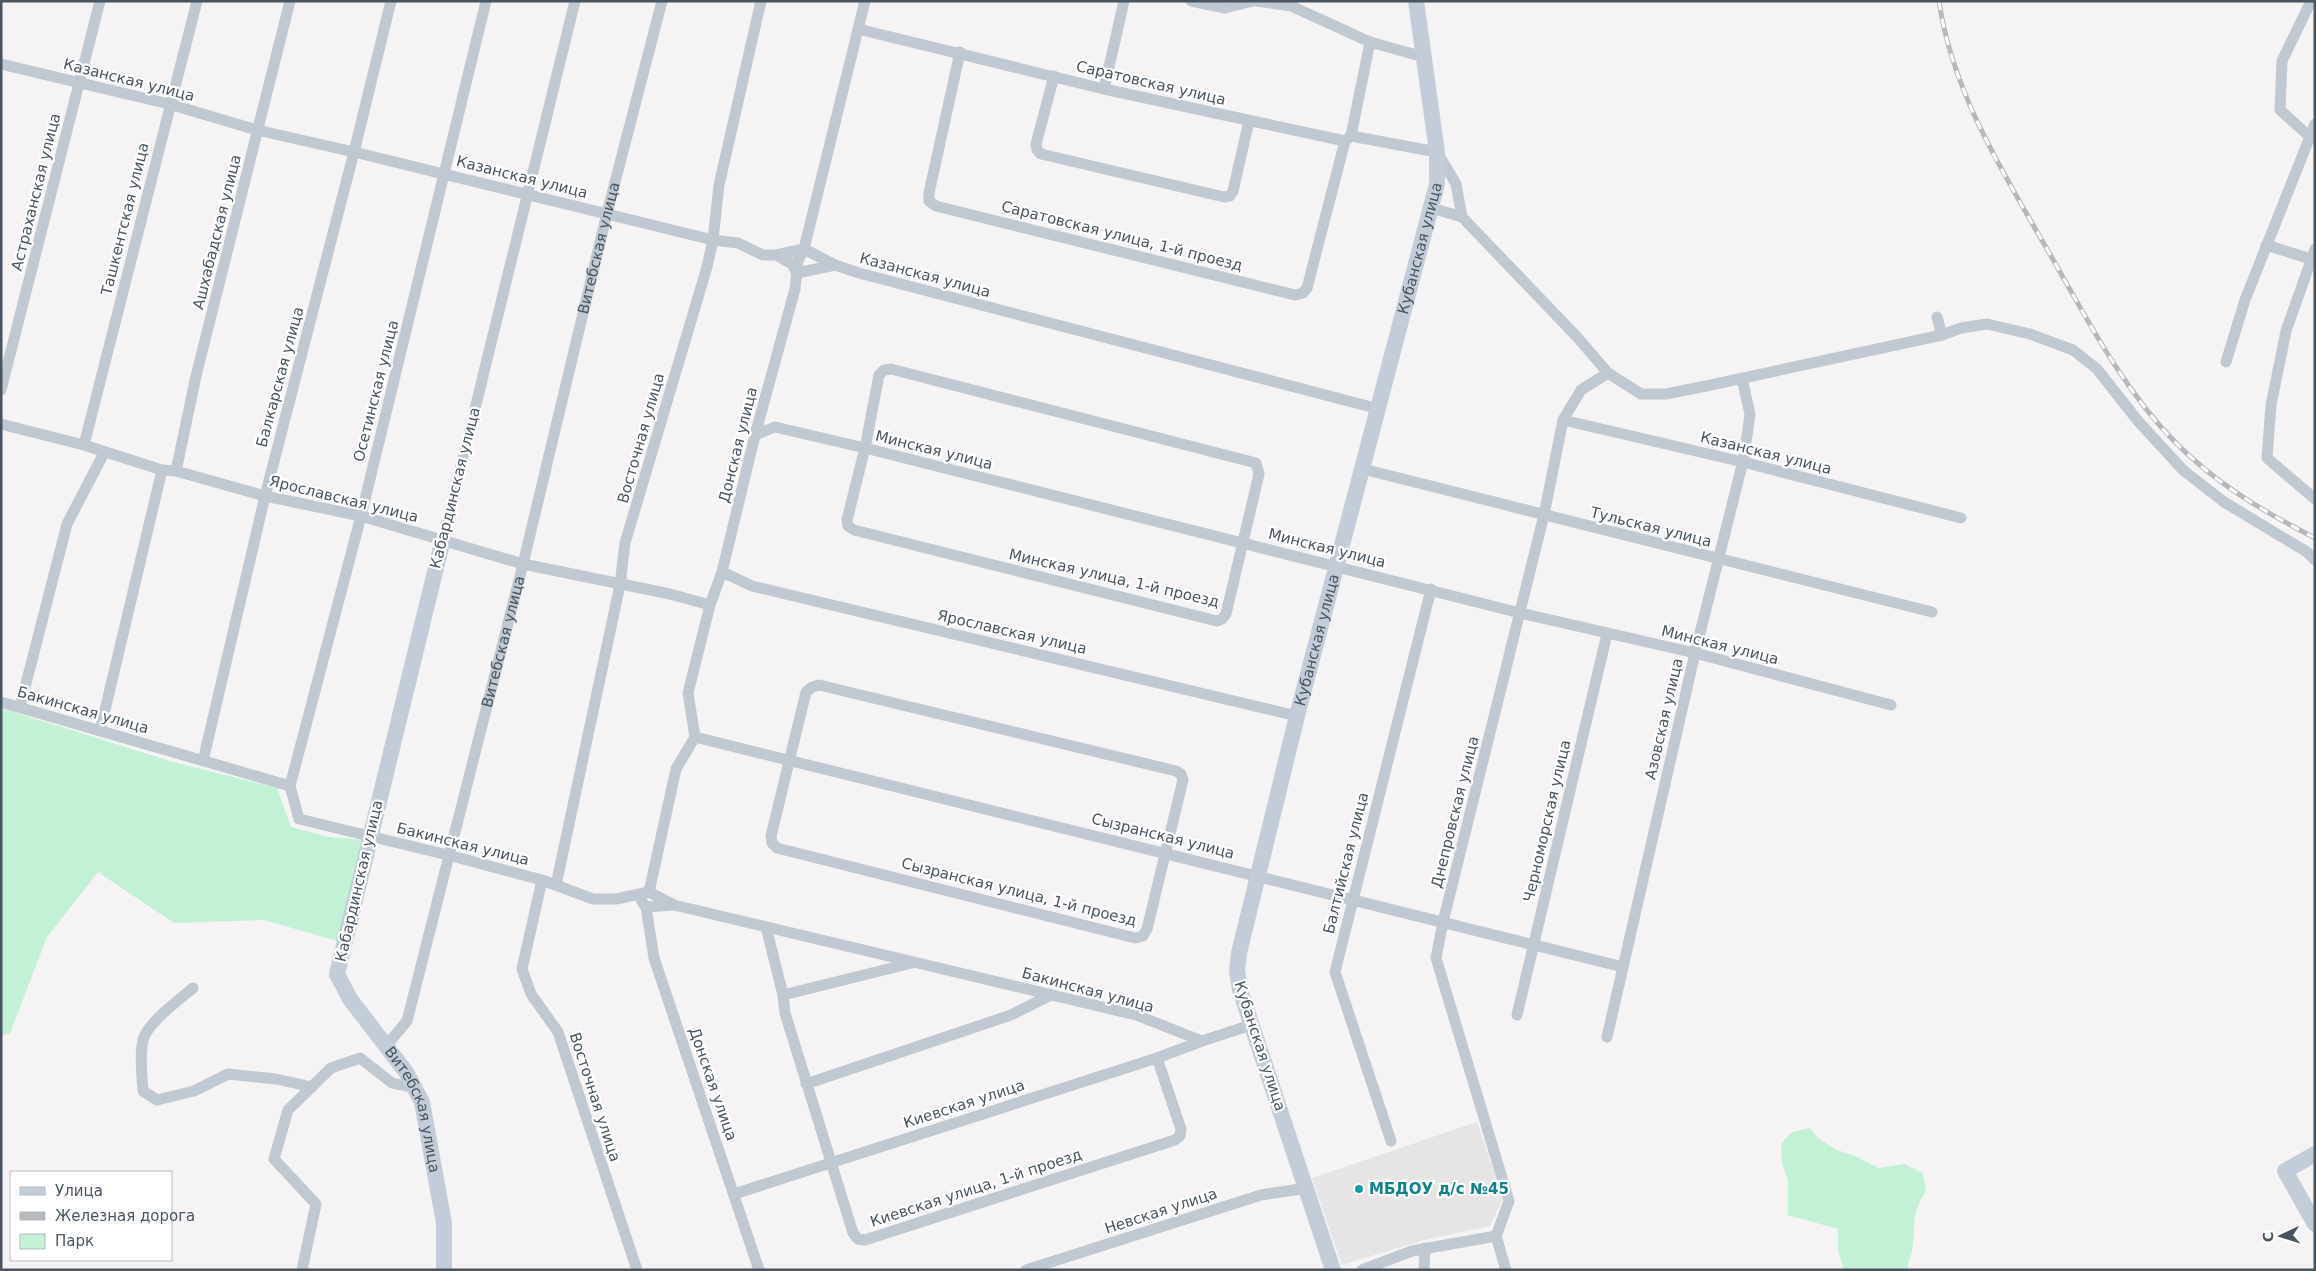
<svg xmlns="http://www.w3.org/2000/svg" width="2316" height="1271" font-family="'DejaVu Sans',sans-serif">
  <rect width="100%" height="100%" fill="#f5f3f3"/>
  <!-- education -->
  <polygon fill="#e6e4e5" points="1477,1122 1503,1198 1490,1226 1421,1241 1342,1265 1312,1178"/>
  <!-- green -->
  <g fill="#c2f1d5">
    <polygon points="1,708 173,762 277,788 291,827 329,837 363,840 341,942 264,920 174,923 98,872 47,937 10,1033 1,1036"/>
    <path d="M1810,1128L1819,1139L1837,1150L1855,1156L1879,1168L1904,1164L1923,1173L1926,1191C1909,1217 1917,1224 1912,1251C1911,1258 1907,1263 1908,1270H1844L1838,1251V1229L1788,1215V1180L1782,1163L1781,1144L1792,1132Z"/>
  </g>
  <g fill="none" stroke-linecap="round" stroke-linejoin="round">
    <!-- street -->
    <g stroke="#c0c9d2" stroke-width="11">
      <polyline points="1191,1 1225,8 1253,1"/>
      <polyline points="1256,1 1291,6 1370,42 1424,57"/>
      <polyline points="858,29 1104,89 1345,141 1351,136 1437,152 1456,184 1462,217 1578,338 1608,373 1641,394 1666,394 1711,385 1942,335 1937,317"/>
      <polyline points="960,52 929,193 929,201 936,206 1295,295 1303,293 1307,288 1345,141"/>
      <polyline points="1,64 169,104 257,130 354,152 713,240 738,243 763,255 776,255 804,249 835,265 859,273 1379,409"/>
      <polyline points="1054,76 1036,144 1037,150 1041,154 1224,197 1230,196 1233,191 1249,121"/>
      <polyline points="1104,89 1124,1"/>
      <polyline points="1351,136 1370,42"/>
      <polyline points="2309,136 2280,110 2282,61 2311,1"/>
      <polyline points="1432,208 1462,217"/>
      <polyline points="2266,245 2311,259"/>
      <polyline points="2315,249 2286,331 2271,405 2267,458 2315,499"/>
      <polyline points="776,255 792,264 797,273 835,265"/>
      <polyline points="1942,335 1961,328 1987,324 2030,334 2073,350 2097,369 2138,421 2183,470 2224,502 2307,552 2315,560"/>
      <polyline points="2226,362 2245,300 2315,124"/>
      <polygon points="891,369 1256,463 1259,474 1226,614 1222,619 1217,621 854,530 848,526 847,520 865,448 879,375 884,370"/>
      <polyline points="1,390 100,1"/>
      <polyline points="1563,420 1743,462 1961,518"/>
      <polyline points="1,424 84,445 162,470 176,471 265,496 361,516 523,564 670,594 710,605"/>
      <polyline points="755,435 775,427 865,448 1520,613 1695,653 1891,705"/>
      <polyline points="84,445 197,1"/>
      <polyline points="1363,469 1932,612"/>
      <polyline points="176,471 196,376 290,1"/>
      <polyline points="443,539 575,1"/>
      <polyline points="722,572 752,586 1297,716"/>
      <polygon points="819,685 1176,771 1181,774 1183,780 1147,929 1143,936 1135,938 777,848 772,843 771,836 806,692 812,687"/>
      <polyline points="1,702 290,786 299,819 448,855 542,880 593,899 616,899 649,892 674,905 1136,1015 1202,1041 1251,1025"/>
      <polyline points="20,707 67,524 104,453"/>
      <polyline points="100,731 162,470"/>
      <polyline points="695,737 1623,967"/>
      <polyline points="203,761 265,496 354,152 391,1"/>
      <polyline points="290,786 361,516 486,1"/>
      <polyline points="542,880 522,969 531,994 558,1032 637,1270"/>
      <polyline points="556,885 620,585 625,543 707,267 713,240 719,185 761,1"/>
      <polyline points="649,892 676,769 695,737 688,693 710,605 722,572 755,435 795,289 798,261 804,249 865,1"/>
      <polyline points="641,900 646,907 674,905"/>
      <polyline points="646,907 654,958 759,1270"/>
      <polyline points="766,927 783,995 785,1013 853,1233 858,1239 865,1240 1175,1140 1180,1136 1181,1129 1157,1058"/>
      <path d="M193,988C180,999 150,1021 144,1037C139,1051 142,1076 143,1091L157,1100L194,1091L228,1074L276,1079L312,1087"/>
      <polyline points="783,995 912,963"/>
      <polyline points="1517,1015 1607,634"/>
      <polyline points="1607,1037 1695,653 1744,457 1750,414 1742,379"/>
      <path id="s1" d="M386,1046L407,1021L523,564L607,213L662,1"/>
      <polyline points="806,1084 1011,1015 1051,995"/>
      <polyline points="1391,1141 1335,972 1431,589"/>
      <polyline points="734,1194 1157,1058 1202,1041"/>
      <polyline points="302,1270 316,1204 274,1159 288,1110 331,1068 360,1058 392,1083 415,1088"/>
      <polyline points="1026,1270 1261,1195 1307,1188"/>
      <polyline points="1362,1270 1412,1251 1496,1236"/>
      <polyline points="1424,1270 1425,1248"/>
      <polyline points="1506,1270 1496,1236 1509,1201 1436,958 1443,922 1544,515 1563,420 1581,390 1608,373"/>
    </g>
    <!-- secondary -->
    <g stroke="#c3cdd9" stroke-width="16">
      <path id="s2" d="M443,539L337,974L350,999L406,1072L422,1102L444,1223V1270"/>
      <polyline points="2315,1154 2285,1171 2315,1224"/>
      <path id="s3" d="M1333,1270L1240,990L1237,971L1239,953L1297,716L1437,184V152L1416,1"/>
    </g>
    <!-- rail casing -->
    <g stroke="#b5b8bd" stroke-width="5">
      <path id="rail" d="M1939,1C1953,97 2008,180 2055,263C2090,325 2125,391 2175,442C2215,483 2264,512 2315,538"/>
    </g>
    <!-- rail -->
    <use href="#rail" stroke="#fff" stroke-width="3" stroke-dasharray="9" stroke-linecap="butt"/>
  </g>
  <!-- markers -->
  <circle fill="#0f9aa8" stroke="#fff" stroke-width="2" cx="1359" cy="1189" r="5"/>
  <g text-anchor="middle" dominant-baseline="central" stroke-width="4.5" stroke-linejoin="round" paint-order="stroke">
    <!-- street labels -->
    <g font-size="15" fill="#495561" stroke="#fff">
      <text transform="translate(129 80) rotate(14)">Казанская улица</text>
      <text transform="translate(1151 83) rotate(13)">Саратовская улица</text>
      <text transform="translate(522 177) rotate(14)">Казанская улица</text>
      <text transform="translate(36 192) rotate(-76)">Астраханская улица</text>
      <text transform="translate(125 219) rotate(-76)">Ташкентская улица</text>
      <text transform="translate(217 232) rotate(-76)">Ашхабадская улица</text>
      <text transform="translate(1122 236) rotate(14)">Саратовская улица, 1-й проезд</text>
      <text stroke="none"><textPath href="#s1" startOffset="829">Витебская улица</textPath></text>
      <text stroke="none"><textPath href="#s3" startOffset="1060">Кубанская улица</textPath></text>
      <text transform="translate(925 275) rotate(15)">Казанская улица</text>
      <text transform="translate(280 377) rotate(-75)">Балкарская улица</text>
      <text transform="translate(376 391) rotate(-76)">Осетинская улица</text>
      <text transform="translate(641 438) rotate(-74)">Восточная улица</text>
      <text transform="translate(738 445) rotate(-76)">Донская улица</text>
      <text transform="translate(934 450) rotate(14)">Минская улица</text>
      <text transform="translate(1766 453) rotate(14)">Казанская улица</text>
      <text transform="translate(455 488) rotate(-76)">Кабардинская улица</text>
      <text transform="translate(344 499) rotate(14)">Ярославская улица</text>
      <text transform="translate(1651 527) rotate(14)">Тульская улица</text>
      <text transform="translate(1327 548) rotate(14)">Минская улица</text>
      <text transform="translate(1114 578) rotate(13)">Минская улица, 1-й проезд</text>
      <text transform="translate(1012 632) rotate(13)">Ярославская улица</text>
      <text stroke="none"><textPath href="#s3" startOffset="655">Кубанская улица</textPath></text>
      <text stroke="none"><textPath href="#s1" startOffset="424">Витебская улица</textPath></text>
      <text transform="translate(1720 645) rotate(14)">Минская улица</text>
      <text transform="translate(83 710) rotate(16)">Бакинская улица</text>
      <text transform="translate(1664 719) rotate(-77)">Азовская улица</text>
      <text transform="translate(1455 812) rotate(-76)">Днепровская улица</text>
      <text transform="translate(1547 821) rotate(-77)">Черноморская улица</text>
      <text transform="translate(1163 836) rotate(14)">Сызранская улица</text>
      <text transform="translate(463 844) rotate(14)">Бакинская улица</text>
      <text transform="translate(1346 863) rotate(-76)">Балтийская улица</text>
      <text transform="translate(359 881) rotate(-77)">Кабардинская улица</text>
      <text transform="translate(1019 892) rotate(14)">Сызранская улица, 1-й проезд</text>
      <text transform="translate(1088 990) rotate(15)">Бакинская улица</text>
      <text transform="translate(1260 1046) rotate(72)">Кубанская улица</text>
      <text transform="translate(713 1084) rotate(71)">Донская улица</text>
      <text transform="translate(595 1097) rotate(72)">Восточная улица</text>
      <text transform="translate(964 1104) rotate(-18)">Киевская улица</text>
      <text stroke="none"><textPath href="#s2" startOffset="606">Витебская улица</textPath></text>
      <text transform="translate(976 1188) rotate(-18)">Киевская улица, 1-й проезд</text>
      <text transform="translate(1161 1211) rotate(-18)">Невская улица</text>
    </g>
    <!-- culture labels -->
    <g font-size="15" font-weight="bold" fill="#0d838f" stroke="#fff" text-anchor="start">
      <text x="1369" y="1189">МБДОУ д/с №45</text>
    </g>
  </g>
  <!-- border -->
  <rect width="2316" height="1271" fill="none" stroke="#495561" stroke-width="5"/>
  <!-- legend -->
  <rect x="10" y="1171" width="162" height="90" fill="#ffffff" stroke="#b6bbc0"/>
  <rect x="20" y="1187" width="25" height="8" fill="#c3cdd9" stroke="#b6bbc0"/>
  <text x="55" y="1196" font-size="15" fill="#495561">Улица</text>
  <rect x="20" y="1212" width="25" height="8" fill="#b5b8bd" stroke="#b6bbc0"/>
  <text x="55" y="1221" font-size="15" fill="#495561">Железная дорога</text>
  <rect x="20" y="1234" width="25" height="15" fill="#c2f1d5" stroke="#b6bbc0"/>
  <text x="55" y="1246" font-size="15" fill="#495561">Парк</text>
  <!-- north arrow -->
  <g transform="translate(2281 1236) rotate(266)" stroke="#ffffff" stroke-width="4" paint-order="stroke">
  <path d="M0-4L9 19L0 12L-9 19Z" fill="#495561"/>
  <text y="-8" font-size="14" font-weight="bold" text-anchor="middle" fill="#495561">С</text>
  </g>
</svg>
